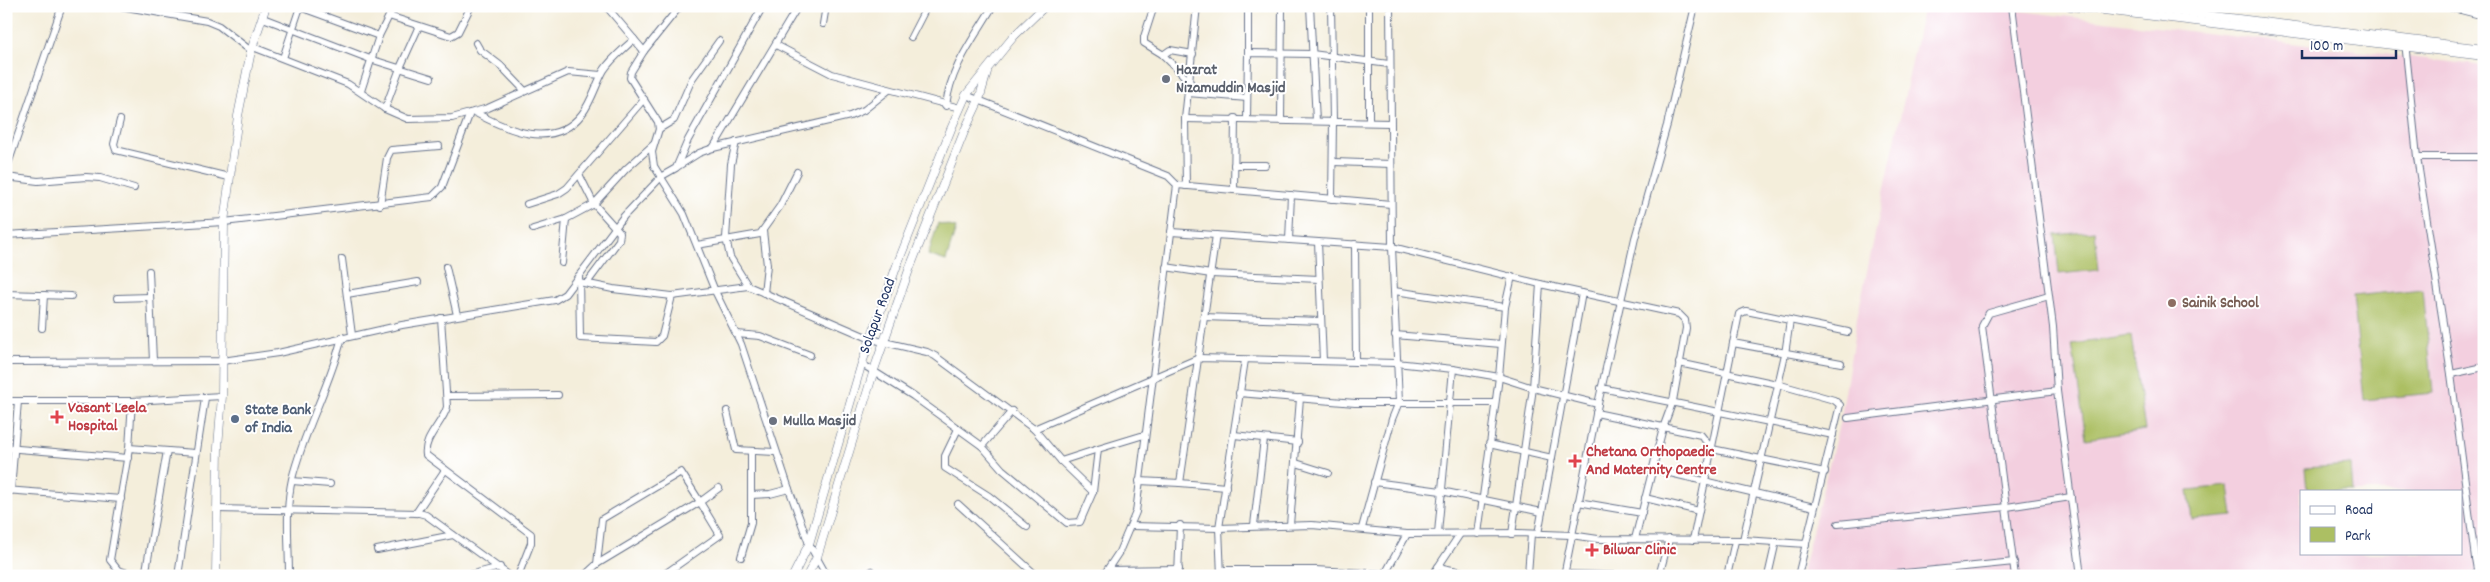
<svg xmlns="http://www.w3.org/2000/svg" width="2490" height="582" font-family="Dekko,sans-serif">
  <rect width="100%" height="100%" fill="#fff"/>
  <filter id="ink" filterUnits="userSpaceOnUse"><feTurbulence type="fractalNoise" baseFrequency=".02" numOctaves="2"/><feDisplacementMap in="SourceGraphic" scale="10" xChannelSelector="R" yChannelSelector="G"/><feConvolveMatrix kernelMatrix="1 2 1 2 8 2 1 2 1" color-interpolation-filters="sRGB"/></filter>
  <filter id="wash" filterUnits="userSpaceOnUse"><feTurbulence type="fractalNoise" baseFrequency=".0096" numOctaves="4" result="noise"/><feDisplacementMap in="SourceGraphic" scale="20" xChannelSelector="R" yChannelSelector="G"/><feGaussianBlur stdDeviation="1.12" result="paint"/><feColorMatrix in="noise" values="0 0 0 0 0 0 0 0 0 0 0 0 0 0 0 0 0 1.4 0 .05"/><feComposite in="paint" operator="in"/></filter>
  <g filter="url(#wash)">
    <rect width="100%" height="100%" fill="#f4eedb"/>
    <!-- built -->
    <path fill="#f3cfdf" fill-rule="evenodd" d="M1924,6H1979L2484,66V576H1801L1841,417L1857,318ZM2301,491H2461V553H2301Z"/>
    <!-- green -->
    <g fill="#acbf63" stroke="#647760">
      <polygon points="938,223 956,228 946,261 928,255"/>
      <polygon points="2095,231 2099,270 2059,274 2055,235"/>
      <polygon points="2423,289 2433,393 2364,400 2353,296"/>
      <polygon points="2131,336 2145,430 2086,439 2072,344"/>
      <polygon points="2350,465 2352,491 2307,491 2305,468"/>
      <polygon points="2229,486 2233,516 2192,520 2188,490"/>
    </g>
  </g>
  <g filter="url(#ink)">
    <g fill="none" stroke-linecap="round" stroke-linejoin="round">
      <!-- minor casing -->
      <g stroke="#67728a" stroke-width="8">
        <g id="minor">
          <polyline points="6,6 7,6"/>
          <polyline points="120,6 207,21 219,26 251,51"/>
          <polyline points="297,6 379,36"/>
          <polyline points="431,6 432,6"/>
          <polyline points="606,6 644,51 631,72 630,78 658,122 659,129 652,152 654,166 684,214 715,291 741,344 789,489 809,544 827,576"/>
          <polyline points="1154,6 1144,37 1144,43 1162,54 1190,82"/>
          <polyline points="1248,6 1248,53"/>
          <polyline points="1310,6 1316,121"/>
          <polyline points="1331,6 1333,121 1332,199"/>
          <polyline points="1369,6 1369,122"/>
          <polyline points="2012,6 2053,327 2057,391 2081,576"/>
          <polyline points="2445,6 2484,16"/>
          <polyline points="389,16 451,36 458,32 471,6"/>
          <polyline points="263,18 370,59 431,78"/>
          <polyline points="823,24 826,6"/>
          <polyline points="911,37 927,6"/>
          <polyline points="2405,42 2417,157 2451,374 2475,558"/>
          <polyline points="476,43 480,50 501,66 525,91"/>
          <polyline points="776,45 832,74 960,108"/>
          <polyline points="253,47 348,84 385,109 408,119 452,118 488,108 568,72 601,75"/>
          <polyline points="644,51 680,6"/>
          <polyline points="1163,55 1170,50 1193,54"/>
          <polyline points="283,58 300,7"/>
          <polyline points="361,91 379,36 394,6"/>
          <polyline points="1188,93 1247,98"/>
          <polyline points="966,95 1168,176 1177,185 1136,512 1119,552 1103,576"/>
          <path d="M946,106C950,68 974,38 993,6"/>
          <polyline points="385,109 400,68 419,26"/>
          <path d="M474,112C507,130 553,151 582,114C592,101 596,84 604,70C612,58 624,49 634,39"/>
          <polyline points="1185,119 1390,123"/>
          <polyline points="1247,119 1248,53 1312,54 1389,64"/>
          <polyline points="120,120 114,144 116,150 229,177"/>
          <polyline points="1281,120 1282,6"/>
          <polyline points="659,129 674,120 692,79 719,41"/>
          <polyline points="736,142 731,164 726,238 730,257 748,286 871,339 927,352 935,356 1034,429 1061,461 1093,492"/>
          <polyline points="713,148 798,6"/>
          <polyline points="2417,157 2484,157"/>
          <polyline points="1334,162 1391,164"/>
          <polyline points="1234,165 1265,165"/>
          <polyline points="677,167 699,153 713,148 850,116 864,110 889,90"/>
          <polyline points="6,170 62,6"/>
          <polyline points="580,176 594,204 620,233 619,240 587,283"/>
          <polyline points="6,177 38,181 86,177 100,178 134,188"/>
          <polyline points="1177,185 1391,204"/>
          <polyline points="1186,186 1185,119 1197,6"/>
          <polyline points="1234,190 1235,118"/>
          <polyline points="527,204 558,194 567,188 644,99"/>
          <polyline points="380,205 387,158 391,150 439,146"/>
          <polyline points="533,229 566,219 594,204 626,169 654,144"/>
          <polyline points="763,231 767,265 764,293"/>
          <polyline points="1171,232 1392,247 1540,284 1679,314 1685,320 1686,328 1673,401 1663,428 1635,539"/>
          <polyline points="6,235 224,222 432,197 442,187 470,113"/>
          <polyline points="1289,240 1291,195"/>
          <polyline points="1318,242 1323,361"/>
          <polyline points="1355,244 1356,362"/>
          <polyline points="697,245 760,234 780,206 797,172"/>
          <polyline points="342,259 352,335"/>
          <polyline points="562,263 566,219"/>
          <polyline points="446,267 457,315"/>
          <polyline points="1166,267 1211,274 1319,279"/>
          <polyline points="149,271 153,361"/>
          <polyline points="579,276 580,338 656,342 662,336 672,296"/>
          <polyline points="579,282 613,289 672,296 748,286"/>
          <polyline points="1394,291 1505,307"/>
          <polyline points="6,294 71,296"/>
          <polyline points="347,294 418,282"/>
          <polyline points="117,298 150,297"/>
          <polyline points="1203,317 1321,321"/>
          <path d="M441,318L447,407C443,423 423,438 426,455L531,534V543L518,576"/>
          <polyline points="42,328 44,295"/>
          <polyline points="736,334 760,336 810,355"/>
          <polyline points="1395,335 1501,344"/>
          <polyline points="1733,343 1841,363"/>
          <polyline points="6,362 222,361 278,353 402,325 555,300 565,294 624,216 662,176 676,168 688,140 763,6"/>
          <polyline points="1679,363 1777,384 1834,400 1840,405 1798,576"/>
          <polyline points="862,364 913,396 982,446 1002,469 1067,523 1080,522 1093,492 1098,449 1144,435"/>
          <polyline points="2451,374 2484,367"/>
          <polyline points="1601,388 1833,435"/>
          <polyline points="1239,393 1355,403 1495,403"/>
          <polyline points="448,396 558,395"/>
          <polyline points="6,401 132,401 222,396"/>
          <polyline points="727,411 736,450 775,452"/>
          <polyline points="1596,413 1701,435 1712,449 1825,472"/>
          <polyline points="1848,418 2057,391"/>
          <polyline points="958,429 945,456 945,468 989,496 1027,527"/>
          <polyline points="1034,429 1199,358 1396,363 1453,369 1499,377 1533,388 1598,404"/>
          <polyline points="1234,435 1298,442"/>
          <polyline points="1489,444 1552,458"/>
          <polyline points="982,446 1012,411"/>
          <polyline points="6,448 128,458"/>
          <polyline points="129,448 132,401"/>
          <polyline points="1061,461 1098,449"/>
          <polyline points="1296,463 1328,473"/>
          <polyline points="1653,469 1814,507"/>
          <polyline points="292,481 330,484"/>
          <polyline points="1139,481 1180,483 1216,235"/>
          <polyline points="1374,482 1441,491 1542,512"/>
          <polyline points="1180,483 1226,487"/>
          <polyline points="6,490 121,499"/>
          <polyline points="11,491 18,401"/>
          <polyline points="751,495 770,494 789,489"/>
          <polyline points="1645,498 1699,511"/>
          <polyline points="1578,502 1642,513"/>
          <polyline points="958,504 1037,576"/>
          <polyline points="217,509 419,513 426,515 510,576"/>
          <polyline points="416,513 445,470"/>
          <polyline points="1838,524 2007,507 2071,497"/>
          <polyline points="1254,525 1264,439"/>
          <polyline points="1290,525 1300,398"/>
          <polyline points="1131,526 1219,528 1312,525 1407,534"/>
          <polyline points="1362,528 1392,419 1399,402 1392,247 1390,6"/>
          <polyline points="1438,533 1453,369"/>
          <polyline points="1478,534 1499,377 1505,307 1512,276"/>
          <polyline points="1512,534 1533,388 1540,284"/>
          <polyline points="1538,534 1582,293"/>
          <polyline points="1693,540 1739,314 1746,311 1848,332"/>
          <polyline points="1743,540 1785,354 1790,320"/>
          <polyline points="377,550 453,535"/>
          <polyline points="741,557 751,523 751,451"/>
          <polyline points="597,564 602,519 681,472 700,502 719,488"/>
          <polyline points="1438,567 1467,573"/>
          <polyline points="1108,570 1179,569"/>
          <polyline points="1221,570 1315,570 1315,576"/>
          <polyline points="1315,570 1385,574"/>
          <polyline points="872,571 874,576"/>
          <polyline points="1564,574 1641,576"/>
          <polyline points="137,576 118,570 110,560 129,448 195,453"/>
          <polyline points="145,576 167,451"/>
          <polyline points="178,576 205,398"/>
          <path d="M289,576C289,544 285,510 292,479C304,430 330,386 342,337"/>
          <polyline points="465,576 500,567"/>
          <polyline points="584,576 597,564 700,502 720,535 662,576"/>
          <polyline points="1178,576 1180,525"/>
          <polyline points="1221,576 1219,528 1245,360"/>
          <polyline points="1384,576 1407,534 1518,533 1571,535 1598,539 1743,540 1806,544"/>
          <polyline points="1432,576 1460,534"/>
          <polyline points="1467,576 1467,573 1528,574 1531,534"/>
          <polyline points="1564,576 1598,404 1635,238 1667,125 1695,6"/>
          <polyline points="1659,576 1669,539"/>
          <polyline points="1727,576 1735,541"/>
          <polyline points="1768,576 1776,541"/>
          <polyline points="1875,576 2014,562"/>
          <polyline points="2015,576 1982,326 1989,313 2049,296"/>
          <polyline points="2478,576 2475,558 2484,562"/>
        </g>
      </g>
      <!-- major casing -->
      <g stroke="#67728a" stroke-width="9">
        <g id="major">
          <polyline points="2070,6 2484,56"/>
          <polyline points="2133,6 2484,49"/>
          <polyline points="216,576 218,447 222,396 224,222 238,116 251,51 266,6"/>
          <polyline points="793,576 809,544 861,366 897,265 951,129 966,95 1014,36 1045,6"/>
          <polyline points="807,576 817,557 874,370 909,270 964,132 979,100 987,72"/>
        </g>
      </g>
      <!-- minor -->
      <use href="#minor" stroke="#fff" stroke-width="6"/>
      <!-- major -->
      <use href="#major" stroke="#fff" stroke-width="8"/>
    </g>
  </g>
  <!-- markers -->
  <g fill="#6b7280" stroke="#fff" stroke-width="2">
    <circle cx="1166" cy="79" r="5"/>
    <circle cx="773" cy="421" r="5"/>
  </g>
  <circle fill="#8d6e63" stroke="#fff" stroke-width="2" cx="2172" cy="303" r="5"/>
  <g fill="#e0444e" stroke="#fff" stroke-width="2">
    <path d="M54.5 409.5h5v5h5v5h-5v5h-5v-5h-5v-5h5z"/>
    <path d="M1572.5 453.5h5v5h5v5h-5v5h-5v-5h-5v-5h5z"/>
    <path d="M1589.5 542.5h5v5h5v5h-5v5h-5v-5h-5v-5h5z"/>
  </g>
  <circle fill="#5c6f8a" stroke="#fff" stroke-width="2" cx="235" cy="419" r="5"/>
  <g text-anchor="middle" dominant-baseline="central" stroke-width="4" stroke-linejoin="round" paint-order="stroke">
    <!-- worship labels -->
    <g font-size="16" font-weight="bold" fill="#5b616d" stroke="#fff" text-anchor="start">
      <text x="1176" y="70">Hazrat<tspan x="1176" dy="18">Nizamuddin Masjid</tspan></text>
      <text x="783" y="421">Mulla Masjid</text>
    </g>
    <!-- education labels -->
    <g font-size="16" font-weight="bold" fill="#785e54" stroke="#fff" text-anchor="start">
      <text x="2182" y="303">Sainik School</text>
    </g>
    <!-- street labels -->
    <g font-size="16" fill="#1b2f5e" stroke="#fff">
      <text transform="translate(878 316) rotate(-70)">Solapur Road</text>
    </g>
    <!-- health labels -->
    <g font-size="16" font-weight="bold" fill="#be3a42" stroke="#fff" text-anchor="start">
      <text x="68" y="408">Vasant Leela<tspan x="68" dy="18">Hospital</tspan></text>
      <text x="1586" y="452">Chetana Orthopaedic<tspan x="1586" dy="18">And Maternity Centre</tspan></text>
      <text x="1603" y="550">Bilwar Clinic</text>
    </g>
    <!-- service labels -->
    <g font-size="16" font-weight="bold" fill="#4e5e75" stroke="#fff" text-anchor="start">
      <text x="245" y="410">State Bank<tspan x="245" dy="18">of India</tspan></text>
    </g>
  </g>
  <!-- margin -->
  <rect width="2490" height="582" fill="none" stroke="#fff" stroke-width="25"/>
  <!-- legend -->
  <rect x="2300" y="490" width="162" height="65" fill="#ffffff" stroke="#a4acbf"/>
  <rect x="2310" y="506" width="25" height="8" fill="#ffffff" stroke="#a4acbf"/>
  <text x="2345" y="514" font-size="15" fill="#1b2f5e">Road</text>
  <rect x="2310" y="527" width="25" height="15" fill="#acbf63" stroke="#a4acbf"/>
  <text x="2345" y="540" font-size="15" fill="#1b2f5e">Park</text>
  <!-- scale -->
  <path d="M2302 50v8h94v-8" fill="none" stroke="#1b2f5e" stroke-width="2.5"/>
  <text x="2310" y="50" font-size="15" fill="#1b2f5e" stroke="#ffffff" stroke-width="4" paint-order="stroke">100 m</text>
</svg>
